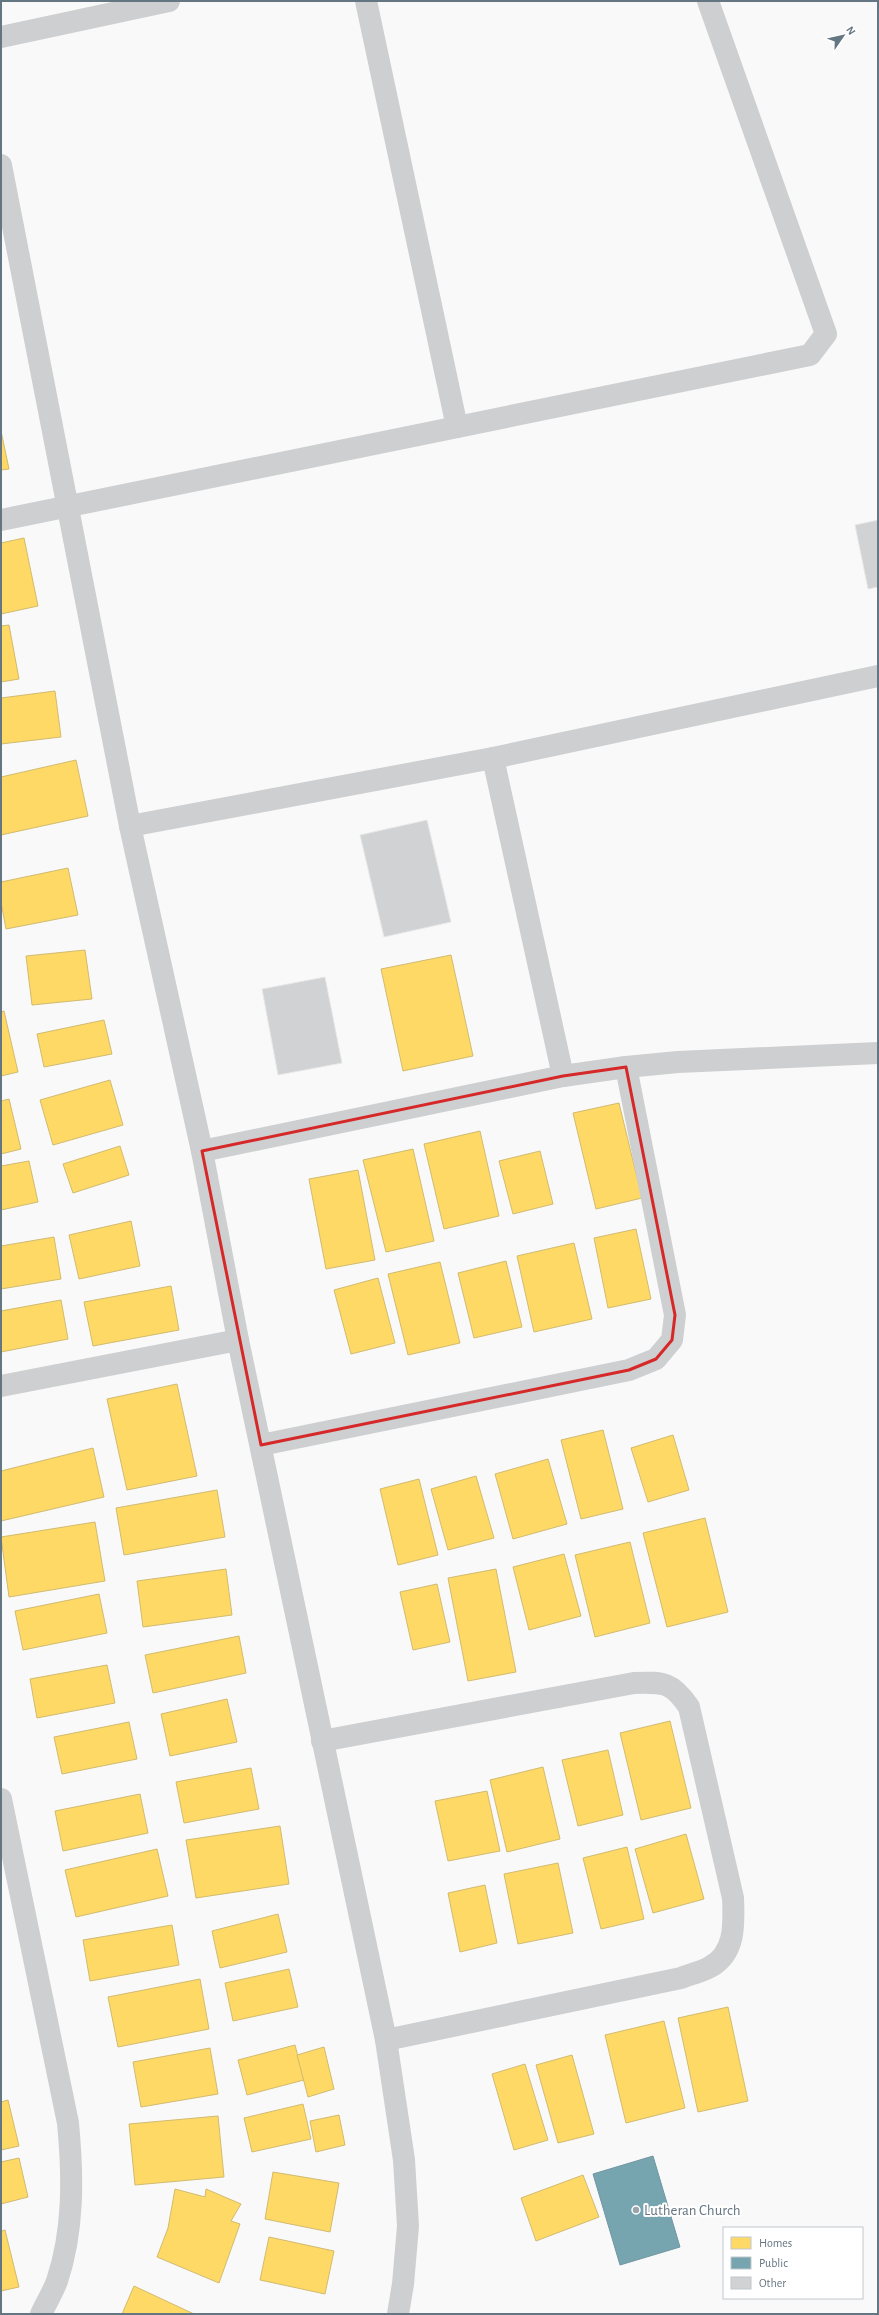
<svg xmlns="http://www.w3.org/2000/svg" width="879" height="2315" font-family="'Alegreya Sans',sans-serif">
  <rect width="100%" height="100%" fill="#f9f9f9"/>
  <!-- homes -->
  <g fill="#ffd966" stroke="#d1bb6f">
    <polygon points="1,431 9,469 1,470"/>
    <polygon points="24,538 38,606 1,614 1,543"/>
    <polygon points="9,625 19,679 1,682 1,626"/>
    <polygon points="55,691 61,737 1,744 1,698"/>
    <polygon points="76,760 88,816 1,835 1,777"/>
    <polygon points="68,868 78,915 6,929 1,902 1,882"/>
    <polygon points="85,950 92,999 32,1005 26,956"/>
    <polygon points="451,955 473,1056 403,1071 381,969"/>
    <polygon points="4,1011 18,1072 1,1076 1,1012"/>
    <polygon points="104,1020 112,1054 44,1067 37,1034"/>
    <polygon points="110,1080 123,1125 53,1145 40,1100"/>
    <polygon points="9,1099 21,1149 1,1154 1,1101"/>
    <polygon points="619,1103 642,1198 596,1209 573,1113"/>
    <polygon points="480,1131 499,1216 444,1229 424,1144"/>
    <polygon points="120,1146 129,1175 73,1193 63,1164"/>
    <polygon points="413,1149 434,1241 386,1252 363,1160"/>
    <polygon points="540,1151 553,1204 513,1214 499,1161"/>
    <polygon points="29,1161 38,1202 1,1210 1,1166"/>
    <polygon points="358,1170 375,1260 326,1269 309,1179"/>
    <polygon points="131,1221 140,1266 79,1279 69,1235"/>
    <polygon points="636,1229 651,1299 608,1308 594,1238"/>
    <polygon points="54,1237 61,1279 1,1289 1,1246"/>
    <polygon points="574,1243 592,1319 534,1332 517,1256"/>
    <polygon points="506,1261 522,1327 474,1338 458,1273"/>
    <polygon points="440,1262 460,1343 408,1355 388,1274"/>
    <polygon points="378,1278 395,1343 351,1354 334,1290"/>
    <polygon points="171,1286 179,1330 93,1346 84,1302"/>
    <polygon points="61,1300 68,1339 1,1352 1,1311"/>
    <polygon points="177,1384 197,1476 127,1490 107,1399"/>
    <polygon points="603,1430 623,1509 581,1519 561,1440"/>
    <polygon points="673,1435 689,1490 648,1502 631,1448"/>
    <polygon points="93,1448 104,1497 1,1521 1,1471"/>
    <polygon points="548,1459 567,1524 513,1539 495,1474"/>
    <polygon points="476,1476 494,1538 448,1550 431,1489"/>
    <polygon points="419,1479 438,1555 398,1565 380,1489"/>
    <polygon points="217,1490 225,1537 124,1555 116,1508"/>
    <polygon points="705,1518 728,1612 667,1627 643,1533"/>
    <polygon points="95,1522 105,1581 9,1597 1,1537"/>
    <polygon points="630,1542 650,1623 595,1637 575,1555"/>
    <polygon points="564,1554 581,1616 529,1630 513,1567"/>
    <polygon points="226,1569 232,1615 143,1627 137,1581"/>
    <polygon points="496,1569 516,1672 468,1681 448,1578"/>
    <polygon points="437,1584 450,1642 413,1650 400,1592"/>
    <polygon points="99,1594 107,1633 23,1650 15,1611"/>
    <polygon points="239,1636 246,1673 153,1693 145,1655"/>
    <polygon points="107,1665 115,1703 37,1718 30,1679"/>
    <polygon points="227,1699 237,1742 170,1756 161,1714"/>
    <polygon points="670,1721 691,1808 641,1820 620,1733"/>
    <polygon points="129,1722 137,1759 62,1774 54,1737"/>
    <polygon points="608,1750 623,1815 578,1826 562,1760"/>
    <polygon points="543,1767 560,1839 507,1852 490,1780"/>
    <polygon points="251,1768 259,1809 184,1823 176,1782"/>
    <polygon points="487,1791 500,1851 448,1861 435,1801"/>
    <polygon points="140,1794 148,1833 63,1851 55,1811"/>
    <polygon points="280,1826 289,1884 196,1898 186,1840"/>
    <polygon points="686,1834 704,1899 653,1913 635,1849"/>
    <polygon points="627,1847 644,1919 601,1929 583,1858"/>
    <polygon points="157,1849 168,1896 76,1917 65,1870"/>
    <polygon points="558,1863 573,1933 518,1944 504,1874"/>
    <polygon points="485,1885 497,1943 460,1952 448,1893"/>
    <polygon points="278,1914 287,1952 220,1968 212,1931"/>
    <polygon points="172,1925 179,1965 90,1981 83,1940"/>
    <polygon points="289,1969 298,2007 233,2021 225,1983"/>
    <polygon points="200,1979 209,2029 118,2047 108,1997"/>
    <polygon points="728,2007 748,2101 698,2112 678,2018"/>
    <polygon points="664,2021 685,2108 626,2123 605,2035"/>
    <polygon points="295,2045 304,2080 247,2095 238,2060"/>
    <polygon points="324,2047 334,2089 308,2097 297,2055"/>
    <polygon points="210,2048 218,2094 141,2107 133,2062"/>
    <polygon points="572,2055 594,2134 558,2143 536,2065"/>
    <polygon points="525,2064 548,2140 514,2150 492,2074"/>
    <polygon points="8,2100 19,2146 1,2150 1,2102"/>
    <polygon points="303,2104 311,2139 252,2152 244,2118"/>
    <polygon points="339,2115 345,2145 316,2152 310,2121"/>
    <polygon points="218,2116 224,2177 135,2185 129,2124"/>
    <polygon points="19,2158 28,2197 1,2204 1,2162"/>
    <polygon points="273,2172 339,2183 330,2232 265,2219"/>
    <polygon points="583,2175 599,2217 536,2241 521,2198"/>
    <polygon points="175,2189 205,2197 206,2189 241,2204 231,2221 240,2224 219,2283 157,2257 168,2228"/>
    <polygon points="5,2230 19,2287 1,2291 1,2231"/>
    <polygon points="269,2237 334,2251 325,2294 260,2280"/>
    <polygon points="134,2286 194,2314 122,2314"/>
  </g>
  <!-- public -->
  <polygon fill="#76a5af" stroke="#7197a2" points="653,2156 680,2247 620,2265 593,2174"/>
  <!-- building -->
  <g fill="#d0d2d3" stroke="#e8e8e8">
    <polygon points="878,520 878,587 868,589 855,525"/>
    <polygon points="427,820 451,922 384,937 360,835"/>
    <polygon points="325,977 342,1063 278,1075 262,989"/>
  </g>
  <g fill="none" stroke-linecap="round" stroke-linejoin="round">
    <!-- street -->
    <g stroke="#cecfd0" stroke-width="22">
      <polyline points="366,1 457,427"/>
      <polyline points="1,37 169,1"/>
      <polyline points="1,165 130,826 202,1151 238,1340 386,2040 404,2160 408,2226 403,2284 398,2314"/>
      <polyline points="1,520 810,355 826,334 708,1"/>
      <polyline points="493,758 563,1076"/>
      <polyline points="130,826 493,758 878,676"/>
      <polyline points="202,1151 563,1076 626,1067 678,1062 878,1053"/>
      <polyline points="1,1386 238,1340"/>
      <polyline points="261,1445 629,1370 656,1359 672,1340 675,1315 626,1067"/>
      <path d="M322,1741L634,1683C664,1682 672,1682 689,1707L733,1898C734,1923 736,1953 710,1967C701,1972 691,1974 681,1978L386,2040"/>
      <path d="M1,1799L68,2123C73,2176 74,2230 57,2281C53,2292 46,2303 41,2314"/>
    </g>
  </g>
  <!-- marked area -->
  <path fill="none" stroke="#d62828" stroke-width="3" stroke-linejoin="round" d="M626,1067L675,1315L672,1340L656,1359L629,1370L261,1445L202,1151L563,1076Z"/>
  <!-- markers -->
  <circle fill="#99a4ac" stroke="#fff" stroke-width="1.5" cx="636" cy="2210" r="4"/>
  <g text-anchor="middle" dominant-baseline="central" stroke-width="4" stroke-linejoin="round" paint-order="stroke">
    <!-- poi labels -->
    <g font-size="15" fill="#657683" stroke="#fff" text-anchor="start">
      <text x="644" y="2210">Lutheran Church</text>
    </g>
  </g>
  <!-- border -->
  <rect width="879" height="2315" fill="none" stroke="#657683" stroke-width="4"/>
  <!-- legend -->
  <rect x="723" y="2227" width="140" height="72" fill="#ffffff" stroke="#c1c8cd"/>
  <rect x="731" y="2237" width="20" height="12" fill="#ffd966" stroke="#c1c8cd"/>
  <text x="759" y="2247" font-size="12" fill="#657683">Homes</text>
  <rect x="731" y="2257" width="20" height="12" fill="#76a5af" stroke="#c1c8cd"/>
  <text x="759" y="2267" font-size="12" fill="#657683">Public</text>
  <rect x="731" y="2277" width="20" height="12" fill="#d0d2d3" stroke="#c1c8cd"/>
  <text x="759" y="2287" font-size="12" fill="#657683">Other</text>
  <!-- north arrow -->
  <g transform="translate(843 36) rotate(56)" stroke="#ffffff" stroke-width="3" paint-order="stroke">
  <path d="M0-3L7 15L0 10L-7 15Z" fill="#657683"/>
  <text y="-6" font-size="11" font-weight="bold" text-anchor="middle" fill="#657683">N</text>
  </g>
</svg>
